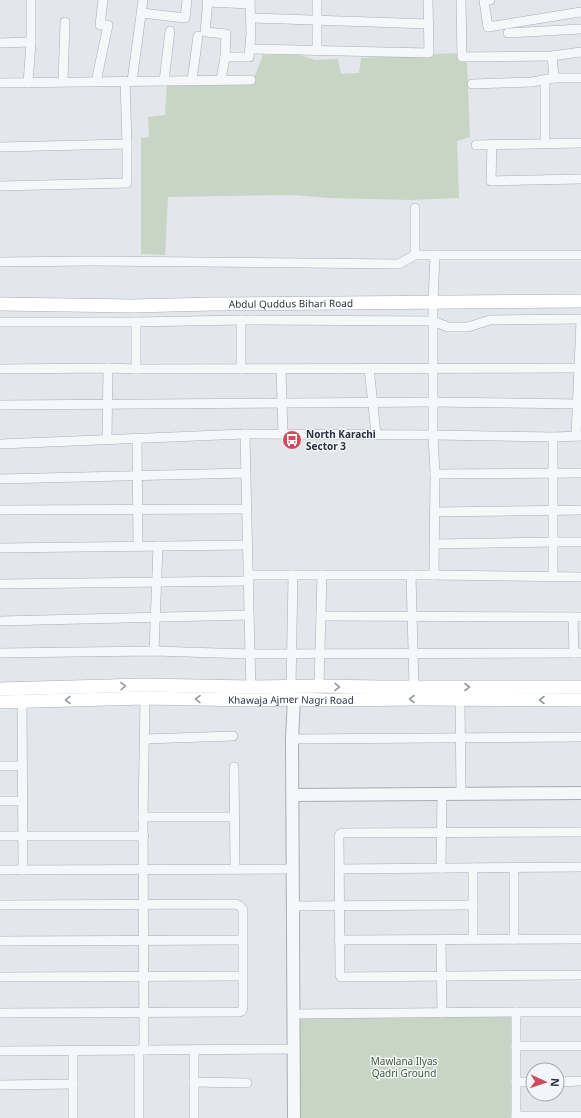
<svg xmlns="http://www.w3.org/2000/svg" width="581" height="1118" font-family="'Noto Sans',sans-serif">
  <rect width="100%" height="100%" fill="#e3e6eb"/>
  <!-- green -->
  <g fill="#c8d5c5">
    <polygon points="455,53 467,62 470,137 457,141 459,198 410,200 329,198 292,195 168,197 165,255 141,254 141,138 149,137 148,117 165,115 167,84 253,80 263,55 298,54 315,60 338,59 341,74 359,73 361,58"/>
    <rect x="294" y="1016" width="221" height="102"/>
  </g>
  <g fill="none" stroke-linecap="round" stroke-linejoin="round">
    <!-- minor casing -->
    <g stroke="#a8adb5" stroke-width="10">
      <g id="minor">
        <polyline points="208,0 205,32 226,34 225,57"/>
        <polyline points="317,0 317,51"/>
        <polyline points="461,0 462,57 552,56 581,52"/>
        <polyline points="490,0 484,1 488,27 581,12"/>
        <polyline points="207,2 250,4"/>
        <polyline points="142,13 185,18 187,0"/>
        <polyline points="251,18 429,24"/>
        <polyline points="508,33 581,29"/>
        <polyline points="0,43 31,42"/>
        <polyline points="250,49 429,53 428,0"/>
        <polyline points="552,56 554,78"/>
        <polyline points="192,80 198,36"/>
        <polyline points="221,80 225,57 249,57 251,33 250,0"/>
        <polyline points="545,80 545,143"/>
        <polyline points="132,81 143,0"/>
        <polyline points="164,81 170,31"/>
        <polyline points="63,82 65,22"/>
        <polyline points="96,82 108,25 100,25 103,0"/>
        <polyline points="0,83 251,80"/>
        <polyline points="28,83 31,42 31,0"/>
        <polyline points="472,84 532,82 554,78 581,78"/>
        <polyline points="492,144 491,181 581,179"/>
        <polyline points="476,145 581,143"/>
        <polyline points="0,147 127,144"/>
        <polyline points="0,186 127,183 127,144 125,81"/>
        <polyline points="415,208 415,255 581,255"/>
        <polyline points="0,262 92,261 399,264 415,255"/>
        <polyline points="241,320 241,369"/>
        <polyline points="0,322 136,322 241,320 433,321 448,327 468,327 490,320 581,319"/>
        <polyline points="369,368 376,434"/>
        <polyline points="0,369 108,368 136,369 581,368"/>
        <polyline points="136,369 136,322"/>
        <polyline points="281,369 283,434"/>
        <polyline points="0,405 433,402 581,404"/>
        <polyline points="245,434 250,654 251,687"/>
        <polyline points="576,436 581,321"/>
        <polyline points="137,438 138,546"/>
        <polyline points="107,439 108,368"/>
        <polyline points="0,444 245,434 433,435 553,437 581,436"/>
        <polyline points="435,474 581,473"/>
        <polyline points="0,479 246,473"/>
        <polyline points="0,510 246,509"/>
        <polyline points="434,512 581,510"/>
        <polyline points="434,544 553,542 581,542"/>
        <polyline points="0,548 247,545"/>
        <polyline points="248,575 434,575 435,474 433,435 433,302 435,255"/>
        <polyline points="411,575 414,687"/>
        <polyline points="434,575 581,577"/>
        <polyline points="553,577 553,437"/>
        <polyline points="0,584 248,581"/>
        <polyline points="321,616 581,617"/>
        <polyline points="573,617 574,653"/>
        <polyline points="0,621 249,615"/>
        <polyline points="154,651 158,546"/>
        <polyline points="0,653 154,651 250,654 581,653"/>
        <polyline points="319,686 322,575"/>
        <polyline points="291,687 293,575"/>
        <polyline points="460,700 461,794"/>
        <polyline points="22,701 23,870"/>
        <polyline points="145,739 233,736"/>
        <polyline points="292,739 581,737"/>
        <polyline points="0,766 22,766"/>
        <polyline points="234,767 235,869"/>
        <polyline points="0,801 22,801"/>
        <polyline points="143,817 234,817"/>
        <polyline points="581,832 342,833 340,834 339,837 340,975 341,977 581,975"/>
        <polyline points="0,836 144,836"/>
        <polyline points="441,868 442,794"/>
        <polyline points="473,868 473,939"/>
        <polyline points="514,868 514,939"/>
        <polyline points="339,869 581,867"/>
        <polyline points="0,870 293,869"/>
        <polyline points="0,905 236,904 240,906 243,910 243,1006 242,1011 239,1012 0,1013"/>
        <polyline points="293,906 473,905"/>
        <polyline points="441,939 442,1013"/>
        <polyline points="339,940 581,939"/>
        <polyline points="0,941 242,940"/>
        <polyline points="0,977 242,976"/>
        <polyline points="516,1012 581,1012"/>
        <polyline points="294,1014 516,1012 516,1118"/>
        <polyline points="516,1046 581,1046"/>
        <polyline points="73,1050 73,1118"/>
        <polyline points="139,1050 139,1118"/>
        <polyline points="144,1050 143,817 145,698"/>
        <polyline points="194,1050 194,1118"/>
        <polyline points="0,1051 294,1049"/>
        <polyline points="194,1082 247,1083"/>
        <polyline points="516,1082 533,1082"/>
        <polyline points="557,1082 581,1081"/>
        <polyline points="0,1085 73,1084"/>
        <polyline points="516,1116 581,1116"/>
      </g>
    </g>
    <!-- tertiary casing -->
    <g stroke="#a8adb5" stroke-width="14">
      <g id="tertiary">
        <polyline points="294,699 292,739 294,1118"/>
        <polyline points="293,795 581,793"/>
      </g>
    </g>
    <!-- secondary casing -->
    <g stroke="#a8adb5" stroke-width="14">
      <g id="secondary">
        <path id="s1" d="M0,304L133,306L213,304L581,301"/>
        <polyline points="0,689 144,685 251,687 319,686 381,687 581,687"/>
        <path id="s2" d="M0,702L145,698L253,700L294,699L327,700L415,699L581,700"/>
      </g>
    </g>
    <!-- minor -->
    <use href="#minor" stroke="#f6f7f9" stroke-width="9"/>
    <!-- tertiary -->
    <use href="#tertiary" stroke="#f6f7f9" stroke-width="12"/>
    <!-- secondary -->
    <use href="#secondary" stroke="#fff" stroke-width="13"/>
  </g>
  <!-- one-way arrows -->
  <defs><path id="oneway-chevron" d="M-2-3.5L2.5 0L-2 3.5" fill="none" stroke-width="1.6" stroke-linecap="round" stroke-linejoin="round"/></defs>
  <g stroke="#9599a1">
    <use href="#oneway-chevron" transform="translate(123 686) rotate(-2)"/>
    <use href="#oneway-chevron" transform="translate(337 687) rotate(1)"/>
    <use href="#oneway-chevron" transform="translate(467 687)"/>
    <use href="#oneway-chevron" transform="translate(198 699) rotate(-179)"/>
    <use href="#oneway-chevron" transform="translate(412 699) rotate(180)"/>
    <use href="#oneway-chevron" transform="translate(68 700) rotate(178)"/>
    <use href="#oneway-chevron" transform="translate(542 700) rotate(180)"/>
  </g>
  <!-- icons -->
  <defs>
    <g id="bus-disc" transform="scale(1)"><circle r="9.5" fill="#cb4d5d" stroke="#f3f5f8"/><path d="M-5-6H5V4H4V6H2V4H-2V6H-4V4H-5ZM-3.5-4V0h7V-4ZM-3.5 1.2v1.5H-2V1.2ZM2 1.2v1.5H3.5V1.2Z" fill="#fff"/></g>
  </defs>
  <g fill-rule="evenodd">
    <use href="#bus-disc" x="292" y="440"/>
  </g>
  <g text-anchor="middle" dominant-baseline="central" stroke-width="3" stroke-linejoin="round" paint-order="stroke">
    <!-- street labels -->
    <g font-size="10" fill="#2b3343" stroke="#f3f5f8">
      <text stroke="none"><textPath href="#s1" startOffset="291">Abdul Quddus Bihari Road</textPath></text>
      <text stroke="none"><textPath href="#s2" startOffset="291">Khawaja Ajmer Nagri Road</textPath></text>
    </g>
    <!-- poi labels -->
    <g font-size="10" font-weight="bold" fill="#2b3343" stroke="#f3f5f8" text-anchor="start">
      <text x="306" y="434">North Karachi<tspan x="306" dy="12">Sector 3</tspan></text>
    </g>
    <!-- park labels -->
    <g font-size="10" fill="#3f5e39" stroke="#f3f5f8">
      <text x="404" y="1061">Mawlana Ilyas<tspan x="404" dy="12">Qadri Ground</tspan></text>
    </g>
  </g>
  <!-- north arrow -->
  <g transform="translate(545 1082) rotate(93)"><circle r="19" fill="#f3f5f8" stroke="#a3a7b0"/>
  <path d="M0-3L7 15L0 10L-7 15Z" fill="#cb4d5d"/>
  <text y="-6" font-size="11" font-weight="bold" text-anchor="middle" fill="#2b3343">N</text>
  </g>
</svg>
